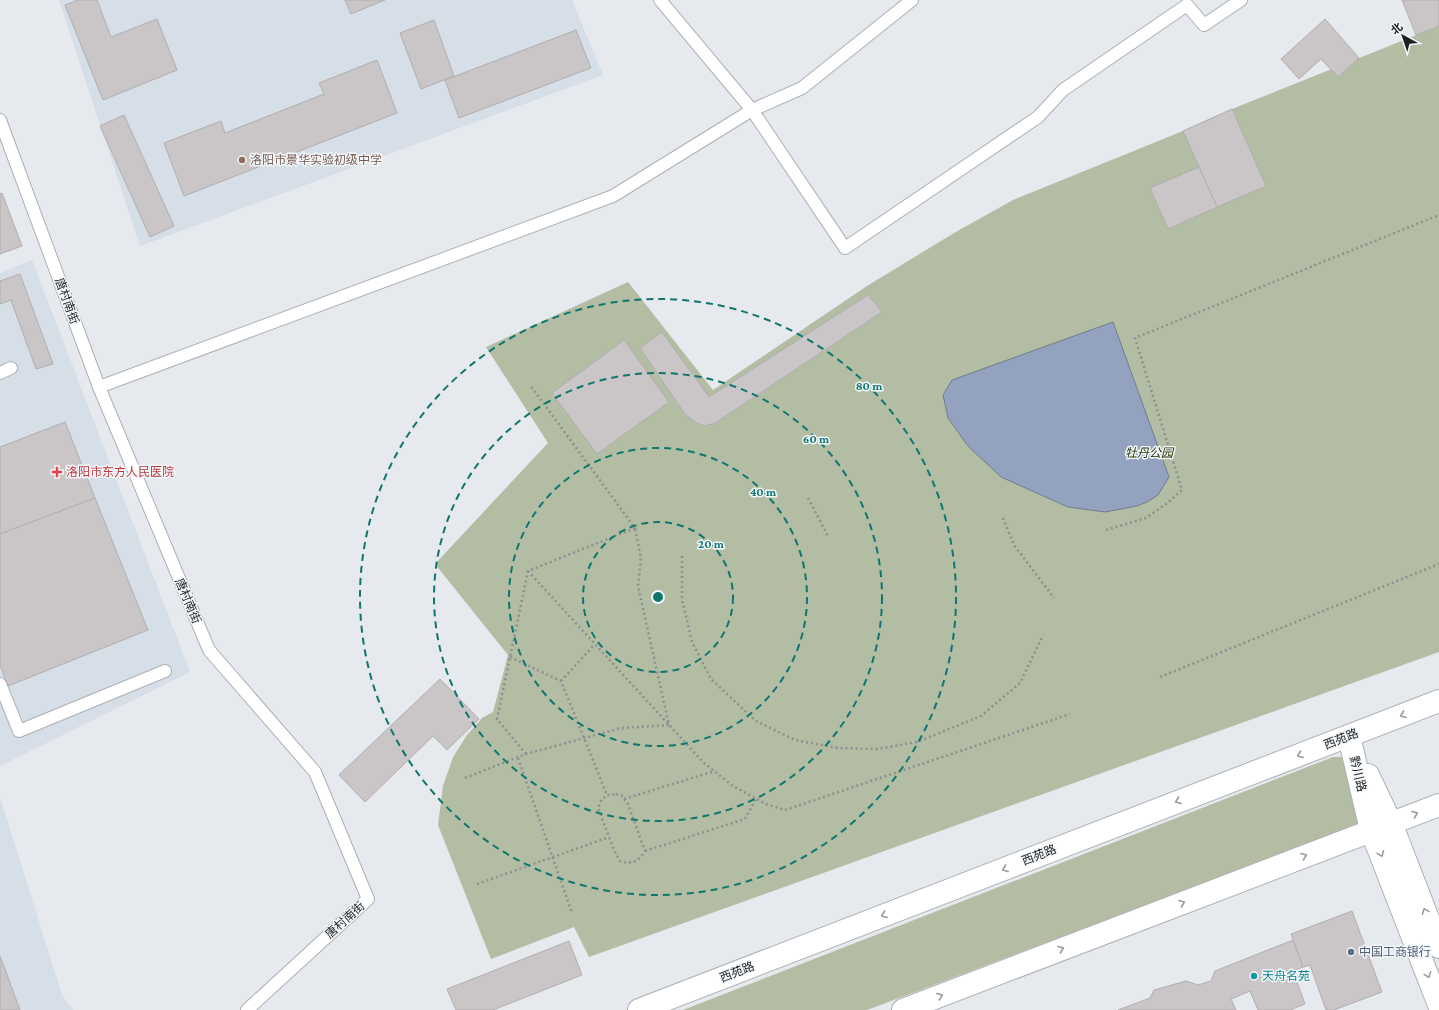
<svg xmlns="http://www.w3.org/2000/svg" width="1439" height="1010" font-family="'Crimson Pro','Noto Sans SC',serif">
  <rect width="100%" height="100%" fill="#e6e9ed"/>
  <!-- built -->
  <g fill="#d6dee7">
    <polygon points="59,0 572,0 603,75 140,246"/>
    <polygon points="32,260 190,672 0,766 0,273"/>
    <polygon points="0,797 62,995 73,1010 0,1010"/>
  </g>
  <!-- green -->
  <g fill="#b2bda3">
    <polygon points="1439,26 1439,652 589,957 574,927 491,959 438,825 443,786 453,757 467,735 482,718 493,712 508,655 435,564 548,443 486,347 628,282 713,390 867,286 954,233 1013,200 1183,131 1232,109"/>
    <polygon points="1333,757 1342,757 1347,761 1359,825 867,1010 683,1010"/>
  </g>
  <!-- water -->
  <polygon fill="#93a3bf" stroke="#707b8f" points="1113,322 1169,477 1158,495 1147,502 1137,506 1105,512 1068,507 1001,477 968,446 948,418 943,395 952,380"/>
  <!-- building -->
  <g fill="#cac5c7" stroke="#b2aeaf">
    <polygon points="78,0 97,0 111,37 157,19 177,70 103,100 65,5"/>
    <polygon points="345,0 385,0 351,14"/>
    <polygon points="1402,0 1439,0 1439,26 1416,35"/>
    <polygon points="1325,19 1359,58 1338,77 1321,59 1299,79 1281,59"/>
    <polygon points="434,20 454,76 421,89 400,33"/>
    <polygon points="576,30 591,68 459,118 445,80"/>
    <polygon points="377,60 397,113 184,196 164,143 221,121 225,133 324,94 319,83"/>
    <polygon points="1232,109 1266,186 1217,207 1183,131"/>
    <polygon points="124,115 174,226 150,237 100,126"/>
    <polygon points="1199,167 1217,207 1168,229 1150,188"/>
    <polygon points="2,193 22,246 0,254 0,194"/>
    <polygon points="20,274 53,364 36,369 11,300 0,304 0,281"/>
    <polygon points="868,295 882,312 715,423 704,426 695,422 685,414 640,348 662,332 709,397"/>
    <polygon points="624,340 669,402 597,454 552,393"/>
    <polygon points="65,422 95,498 0,534 0,447"/>
    <polygon points="95,498 148,630 8,686 0,665 0,534"/>
    <polygon points="440,679 479,719 447,750 433,736 365,802 339,775"/>
    <polygon points="1352,911 1382,992 1334,1010 1326,1010 1310,965 1303,967 1291,934"/>
    <polygon points="1293,940 1303,967 1293,971 1305,1004 1290,1010 1258,1010 1250,991 1231,999 1236,1010 1118,1010 1150,998 1154,990 1186,981 1198,985 1211,981 1215,971"/>
    <polygon points="569,941 582,975 493,1010 456,1010 447,989"/>
    <polygon points="0,956 20,1010 0,1010"/>
  </g>
  <g fill="none" stroke-linecap="round" stroke-linejoin="round">
    <!-- lane casing -->
    <g stroke="#adb0b3" stroke-width="14">
      <g id="lane">
        <polyline points="660,0 752,110 845,248 1038,117 1063,90 1187,5 1204,25 1241,0"/>
        <polyline points="0,120 99,387 209,650 315,772 368,899 247,1010"/>
        <polyline points="0,373 11,368"/>
        <polyline points="99,387 613,196 752,110 802,88 912,0"/>
        <polyline points="0,684 19,731 165,671"/>
      </g>
    </g>
    <!-- street casing -->
    <g stroke="#adb0b3" stroke-width="24">
      <g id="street">
        <polyline points="1349,736 1371,830 1439,1005"/>
        <polyline points="1368,775 1391,823 1439,947"/>
      </g>
    </g>
    <!-- primary casing -->
    <g stroke="#adb0b3" stroke-width="24">
      <g id="primary">
        <polyline points="639,1010 1439,701"/>
        <polyline points="903,1010 1439,805"/>
      </g>
    </g>
    <!-- path -->
    <g stroke="#8d8f91" stroke-width="2.5" stroke-dasharray="2 3" stroke-linecap="butt">
      <polyline points="808,498 828,536"/>
      <polyline points="1003,518 1014,545 1054,598"/>
      <polyline points="1106,530 1146,518 1166,504 1182,490 1135,338 1439,215"/>
      <polyline points="682,556 682,599 692,642 711,679 756,721 795,740 838,748 877,749 917,742 981,716 1020,683 1043,635"/>
      <polyline points="528,571 704,763 733,786 766,804 785,810 1070,714"/>
      <polyline points="510,657 561,681 607,795"/>
      <polyline points="1160,677 1439,564"/>
      <polyline points="561,681 595,644"/>
      <polyline points="526,754 497,719 528,571 635,528 530,385"/>
      <polyline points="518,758 572,913"/>
      <polyline points="465,778 526,754 621,728 669,725 638,586 641,558 635,528"/>
      <path d="M616,794L622,796L628,804L645,851C639,861 632,865 620,861L614,850L598,808L601,801L607,795Z"/>
      <polyline points="624,799 715,771"/>
      <polyline points="645,851 745,819 756,799"/>
      <polyline points="477,884 609,837"/>
    </g>
    <!-- lane -->
    <use href="#lane" stroke="#fff" stroke-width="12"/>
    <!-- street -->
    <use href="#street" stroke="#fff" stroke-width="22"/>
    <!-- primary -->
    <use href="#primary" stroke="#fff" stroke-width="22"/>
  </g>
  <!-- one-way arrows -->
  <defs><path id="oneway-chevron" d="M-2-3.5L2.5 0L-2 3.5" fill="none" stroke-width="1.6" stroke-linecap="round" stroke-linejoin="round"/></defs>
  <g stroke="#999a9a">
    <use href="#oneway-chevron" transform="translate(1403 715) rotate(159)"/>
    <use href="#oneway-chevron" transform="translate(1300 755) rotate(159)"/>
    <use href="#oneway-chevron" transform="translate(1178 801) rotate(159)"/>
    <use href="#oneway-chevron" transform="translate(1415 814) rotate(-21)"/>
    <use href="#oneway-chevron" transform="translate(1381 854) rotate(69)"/>
    <use href="#oneway-chevron" transform="translate(1304 856) rotate(-21)"/>
    <use href="#oneway-chevron" transform="translate(1005 869) rotate(159)"/>
    <use href="#oneway-chevron" transform="translate(1182 903) rotate(-21)"/>
    <use href="#oneway-chevron" transform="translate(1425 911) rotate(-111)"/>
    <use href="#oneway-chevron" transform="translate(884 915) rotate(159)"/>
    <use href="#oneway-chevron" transform="translate(1061 949) rotate(-21)"/>
    <use href="#oneway-chevron" transform="translate(1428 975) rotate(69)"/>
    <use href="#oneway-chevron" transform="translate(940 996) rotate(-21)"/>
  </g>
  <!-- distance rings -->
  <g fill="none" stroke="#0f766e" stroke-width="2" stroke-dasharray="7 5">
    <circle cx="658" cy="597" r="75"/>
    <circle cx="658" cy="597" r="149"/>
    <circle cx="658" cy="597" r="224"/>
    <circle cx="658" cy="597" r="298"/>
  </g>
  <!-- markers -->
  <circle fill="#8d6e63" stroke="#f3f7fa" stroke-width="1.5" cx="242" cy="160" r="4"/>
  <path fill="#e0444e" stroke="#f3f7fa" stroke-width="1.5" d="M55 466h4v4h4v4h-4v4h-4v-4h-4v-4h4z"/>
  <circle fill="#5c6f8a" stroke="#f3f7fa" stroke-width="1.5" cx="1351" cy="952" r="4"/>
  <circle fill="#0f9aa8" stroke="#f3f7fa" stroke-width="1.5" cx="1254" cy="976" r="4"/>
  <g text-anchor="middle" dominant-baseline="central" stroke-width="3" stroke-linejoin="round" paint-order="stroke">
    <!-- education labels -->
    <g font-size="12" fill="#785e54" stroke="#f3f7fa" text-anchor="start">
      <text x="250" y="160">洛阳市景华实验初级中学</text>
    </g>
    <!-- street labels -->
    <g font-size="12" fill="#1d1e1f" stroke="#f3f7fa">
      <text transform="translate(67 301) rotate(70)">唐村南街</text>
      <text transform="translate(188 601) rotate(67)">唐村南街</text>
      <text transform="translate(1341 739) rotate(-21)">西苑路</text>
      <text transform="translate(1358 774) rotate(77)">黔川路</text>
      <text transform="translate(1039 855) rotate(-21)">西苑路</text>
      <text transform="translate(345 920) rotate(-42)">唐村南街</text>
      <text transform="translate(737 972) rotate(-21)">西苑路</text>
    </g>
    <!-- park labels -->
    <g font-size="12" font-style="italic" fill="#253502" stroke="#f3f7fa">
      <text x="1149" y="453">牡丹公园</text>
    </g>
    <!-- health labels -->
    <g font-size="12" fill="#be3a42" stroke="#f3f7fa" text-anchor="start">
      <text x="66" y="472">洛阳市东方人民医院</text>
    </g>
    <!-- service labels -->
    <g font-size="12" fill="#4e5e75" stroke="#f3f7fa" text-anchor="start">
      <text x="1359" y="952">中国工商银行</text>
    </g>
    <!-- culture labels -->
    <g font-size="12" fill="#0d838f" stroke="#f3f7fa" text-anchor="start">
      <text x="1262" y="976">天舟名苑</text>
    </g>
  </g>
  <circle cx="658" cy="597" r="6" fill="#0f766e" stroke="#f3f7fa" stroke-width="2"/>
  <g font-size="12" text-anchor="middle" font-weight="bold" fill="#0f766e" stroke="#f3f7fa" stroke-width="3" stroke-linejoin="round" paint-order="stroke">
    <text x="869" y="390">80 m</text>
    <text x="816" y="443">60 m</text>
    <text x="763" y="496">40 m</text>
    <text x="711" y="548">20 m</text>
  </g>
  <!-- north arrow -->
  <g transform="translate(1403 36) rotate(320)" stroke="#f3f7fa" stroke-width="3" paint-order="stroke">
  <path d="M0-3L7 15L0 10L-7 15Z" fill="#1d1e1f"/>
  <text y="-6" font-size="11" font-weight="bold" text-anchor="middle" fill="#1d1e1f">北</text>
  </g>
</svg>
